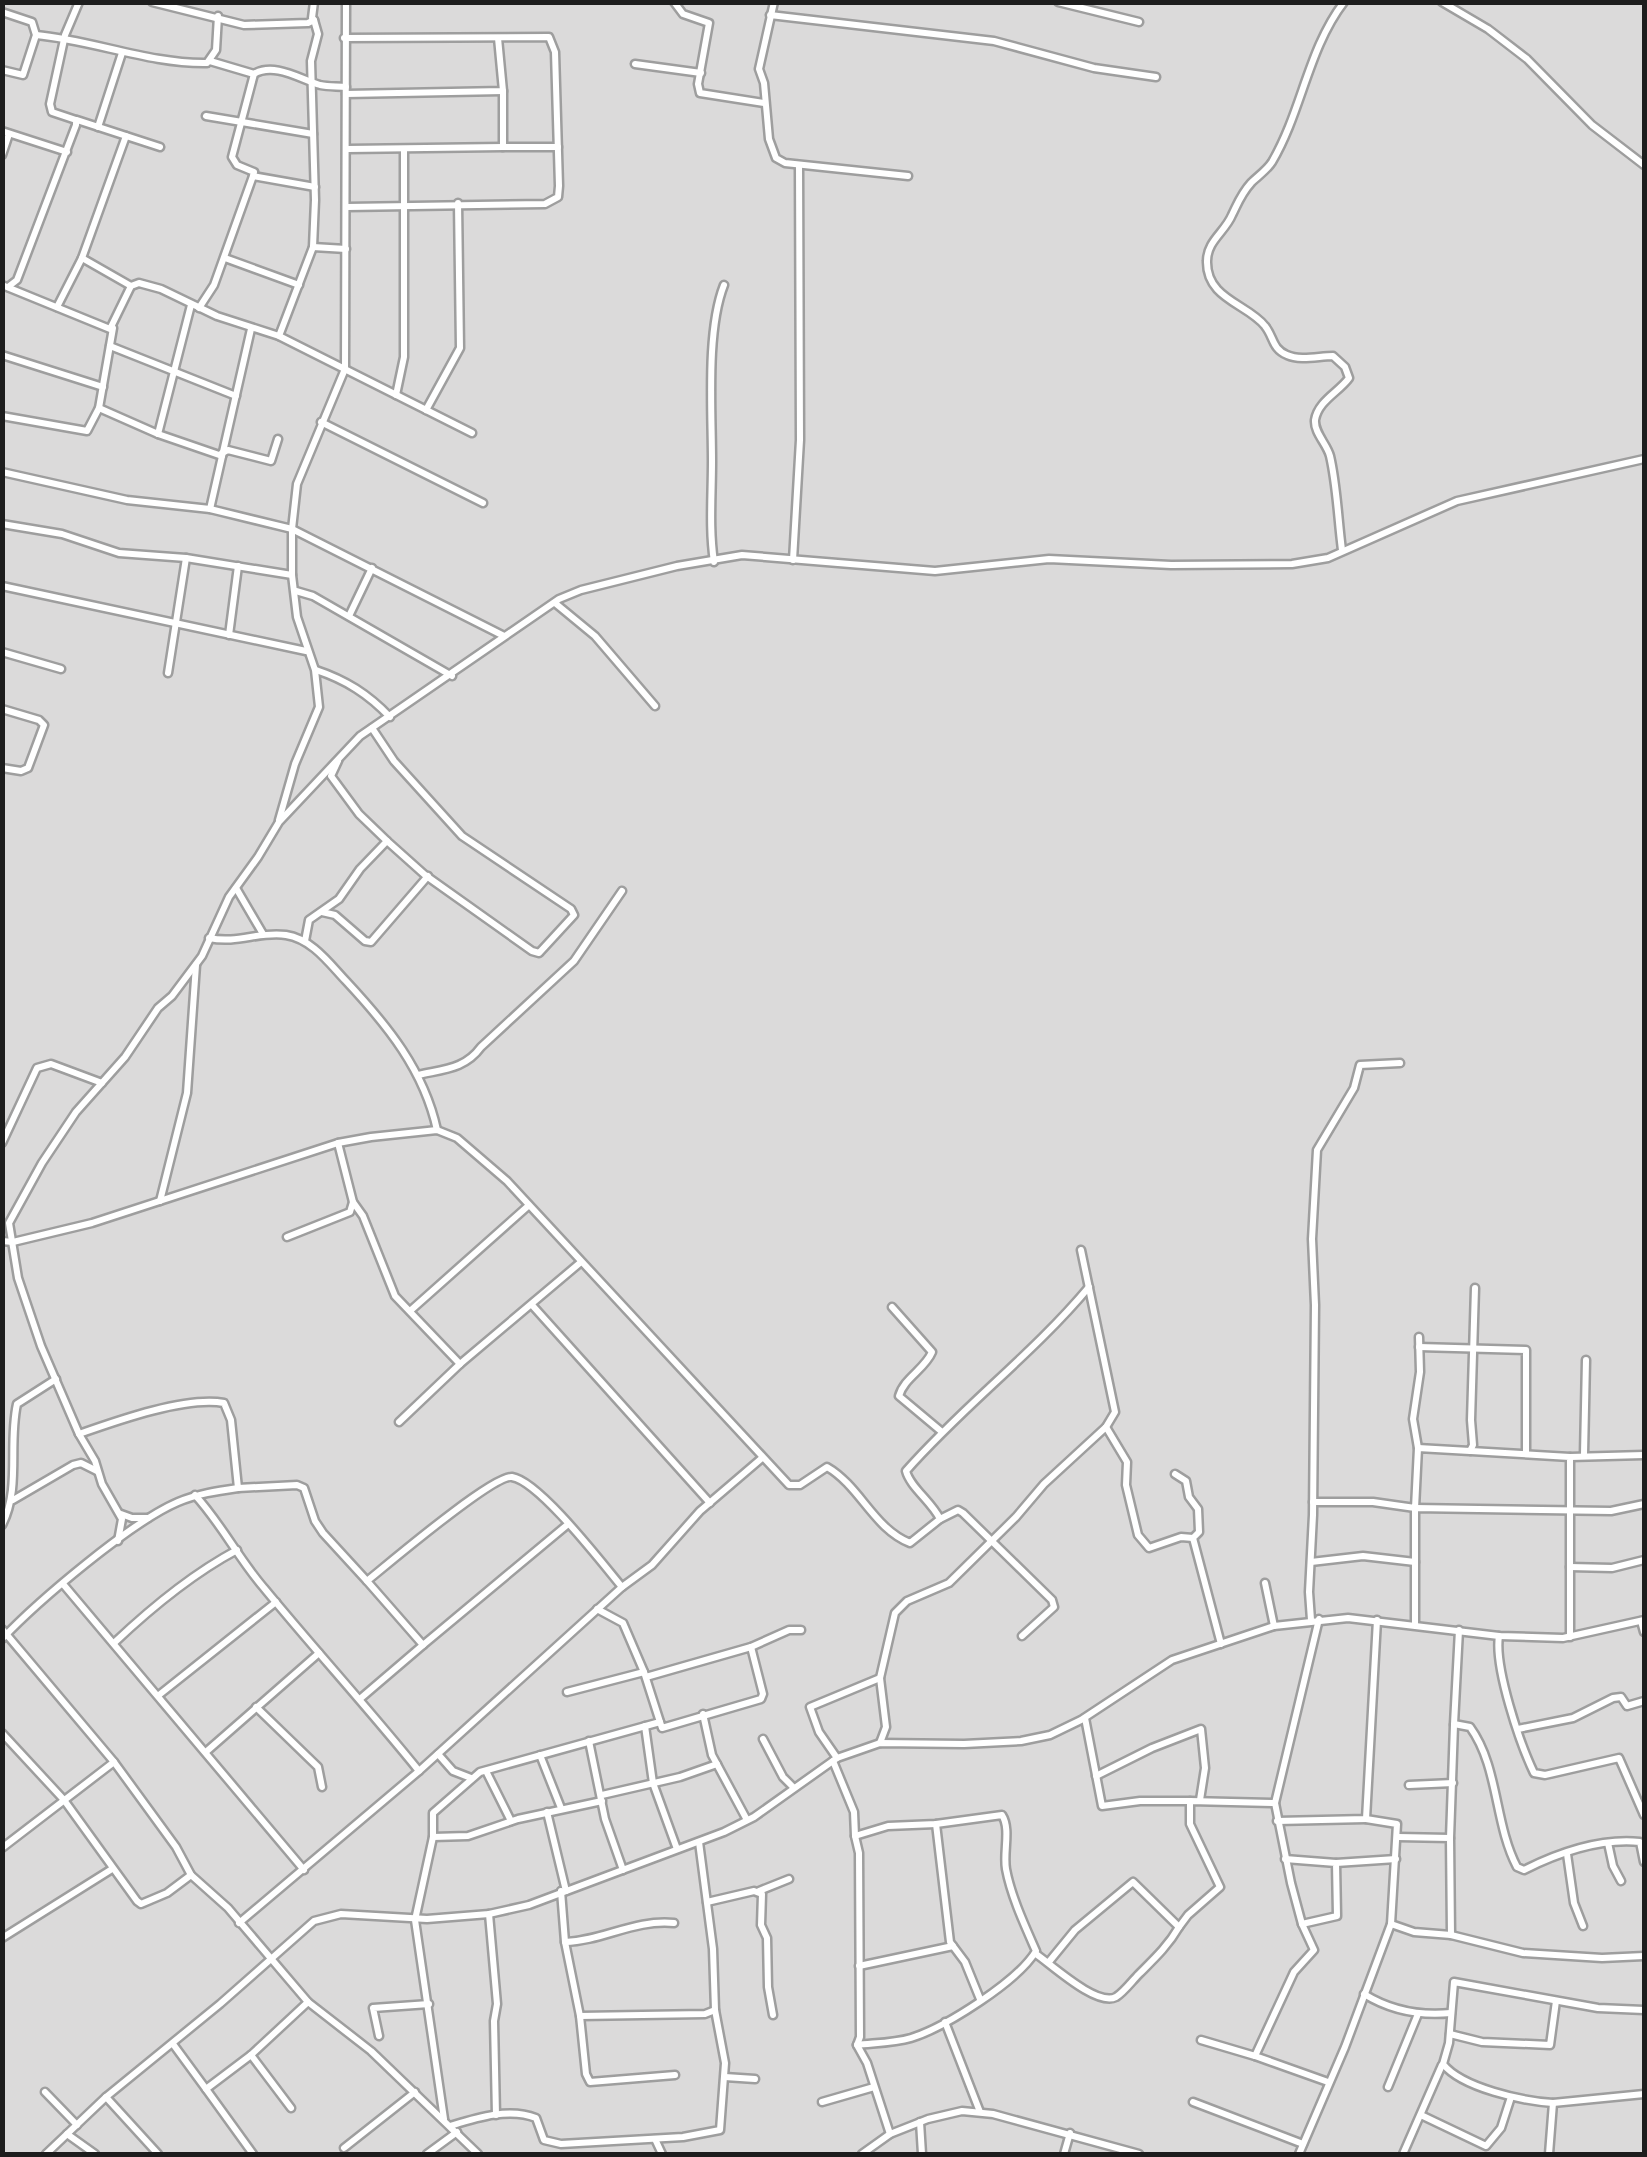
<svg xmlns="http://www.w3.org/2000/svg" width="1647" height="2157" font-family="'Open Sans',sans-serif">
  <rect width="100%" height="100%" fill="#edece4"/>
  <!-- residential -->
  <rect fill="#dbdada" x="3" y="3" width="1641" height="2151"/>
  <g fill="none" stroke-linecap="round" stroke-linejoin="round">
    <!-- street casing -->
    <g stroke="#9e9e9e" stroke-width="11">
      <g id="street">
        <polyline points="152,2 244,25 308,23 314,20 312,18 314,2"/>
        <polyline points="674,2 683,14 709,23 698,84 700,93 764,103"/>
        <polyline points="774,2 759,69 764,83 769,139 776,158 785,163 908,176"/>
        <polyline points="1058,2 1139,22"/>
        <polyline points="1442,2 1488,29 1527,59 1592,125 1644,165"/>
        <polyline points="2,12 32,22 36,35 23,75 2,70"/>
        <polyline points="770,15 994,41 1094,68 1156,77"/>
        <path d="M36,35C93,40 149,64 207,63L216,50L218,16"/>
        <polyline points="344,38 549,37 555,52 559,186 558,197 545,204 347,207"/>
        <polyline points="210,61 254,74"/>
        <polyline points="635,64 701,73"/>
        <polyline points="503,91 503,147 558,147"/>
        <polyline points="346,94 503,91 498,38"/>
        <polyline points="206,116 313,134"/>
        <polyline points="77,120 160,147"/>
        <polyline points="98,127 122,53"/>
        <polyline points="2,131 67,152"/>
        <polyline points="348,149 503,147"/>
        <polyline points="2,155 9,134"/>
        <polyline points="253,176 315,187"/>
        <polyline points="313,247 346,249"/>
        <polyline points="82,258 131,286"/>
        <polyline points="225,258 299,285"/>
        <polyline points="2,285 110,329 131,286 139,283 161,289 217,316 279,336 472,433"/>
        <polyline points="8,287 17,280 76,125 76,120 52,112 50,104 65,35 79,2"/>
        <polyline points="57,307 82,258 126,136"/>
        <path d="M199,308L214,285L253,176L254,172L237,165L232,157L254,74C274,62 300,79 320,85C329,87 338,86 346,87"/>
        <polyline points="279,336 313,247 315,200 311,61 318,34 314,20"/>
        <polyline points="110,346 236,396"/>
        <polyline points="2,355 103,387"/>
        <polyline points="396,395 404,357 404,149"/>
        <polyline points="99,408 158,434 222,456"/>
        <polyline points="426,410 460,348 458,203"/>
        <polyline points="2,416 87,431 99,408 113,328"/>
        <polyline points="321,422 483,503"/>
        <polyline points="158,434 191,305"/>
        <polyline points="222,453 228,450 271,461 278,439"/>
        <polyline points="2,472 127,500 210,509 292,529 504,636"/>
        <polyline points="210,509 251,329"/>
        <polyline points="2,524 62,534 119,553 186,558 292,575"/>
        <path d="M1342,550C1338,520 1337,486 1330,456C1327,444 1314,433 1315,420C1318,401 1339,392 1349,378L1345,367L1333,356C1319,356 1300,361 1287,355C1272,349 1274,337 1265,326C1248,304 1206,299 1207,261C1207,241 1225,232 1232,215C1238,203 1241,194 1251,183C1258,176 1267,170 1272,162C1302,111 1308,49 1344,2"/>
        <polyline points="793,560 800,440 799,165"/>
        <path d="M714,562C709,528 712,496 712,461C712,410 706,331 724,285"/>
        <polyline points="2,586 306,651"/>
        <polyline points="296,591 313,596 452,676"/>
        <polyline points="555,603 595,636 655,706"/>
        <polyline points="349,616 372,568"/>
        <polyline points="229,635 238,566"/>
        <polyline points="2,652 61,669"/>
        <path d="M316,670C346,680 368,694 390,717"/>
        <polyline points="168,673 186,558"/>
        <polyline points="2,709 39,720 44,725 28,768 21,771 2,768"/>
        <polyline points="372,728 394,761 462,836 571,909 574,915 539,953 532,951 425,875 387,841"/>
        <polyline points="279,820 295,764 319,707 315,670 297,617 292,575 292,529 297,484 345,369 346,2"/>
        <polyline points="236,888 263,934"/>
        <polyline points="322,912 335,915 365,941 371,942 428,876"/>
        <path d="M209,938C238,944 259,931 286,935C312,939 329,963 346,981C387,1025 424,1070 437,1130"/>
        <polyline points="305,941 309,920 339,899 360,869 387,841 359,814 331,776 338,761"/>
        <path d="M418,1075C444,1069 465,1069 481,1047L574,961L622,891"/>
        <polyline points="2,1143 37,1068 51,1064 102,1083"/>
        <polyline points="160,1201 187,1093 196,965"/>
        <polyline points="353,1202 363,1216 395,1296 460,1364"/>
        <polyline points="287,1237 350,1212 353,1202 338,1143"/>
        <path d="M2,1241L13,1242L92,1223L338,1143L371,1137L437,1130L457,1138L507,1181L789,1485H800L827,1467C860,1486 874,1529 910,1543L940,1519C932,1502 910,1487 906,1471C963,1406 1033,1354 1089,1287"/>
        <polyline points="532,1305 710,1503"/>
        <path d="M892,1307L932,1352C925,1369 904,1378 899,1396L942,1432"/>
        <polyline points="410,1311 528,1206"/>
        <polyline points="1419,1347 1526,1350 1526,1452"/>
        <polyline points="399,1422 460,1364 581,1262"/>
        <polyline points="1106,1427 1127,1462 1126,1485 1138,1535 1149,1548 1181,1537 1193,1538"/>
        <polyline points="1418,1448 1413,1419 1420,1372 1419,1337"/>
        <polyline points="1471,1451 1570,1457 1570,1637"/>
        <polyline points="1584,1454 1586,1360"/>
        <polyline points="1570,1457 1644,1455"/>
        <polyline points="1175,1474 1186,1481 1189,1497 1198,1509 1199,1532 1193,1538 1221,1644"/>
        <polyline points="238,1488 297,1485 304,1488 315,1521 323,1533 367,1581"/>
        <path d="M195,1495C223,1526 238,1558 264,1588C315,1650 369,1709 419,1771"/>
        <polyline points="13,1500 73,1465 81,1463 97,1471"/>
        <polyline points="1313,1502 1373,1502 1415,1508 1418,1448 1470,1451 1473,1445 1471,1420 1475,1288"/>
        <polyline points="121,1514 132,1518 148,1518"/>
        <polyline points="940,1519 958,1510 963,1513 1052,1600 1054,1607 1022,1636"/>
        <path d="M2,1525C21,1488 8,1445 17,1404L56,1379"/>
        <path d="M567,1525L423,1645L367,1581C388,1564 494,1474 512,1477C539,1481 602,1563 622,1587"/>
        <polyline points="118,1541 122,1519 102,1484 95,1461 79,1434 41,1346 18,1278 9,1223 42,1163 76,1112 125,1057 158,1008 172,996 202,956 229,897 258,857 279,822 360,736 559,599 581,590 677,566 742,555 935,571 1049,559 1171,565 1292,564 1328,558 1457,501 1644,459"/>
        <polyline points="1311,1562 1363,1556 1415,1562"/>
        <polyline points="1570,1567 1612,1568 1644,1560"/>
        <polyline points="1265,1583 1274,1626"/>
        <polyline points="63,1584 304,1870"/>
        <polyline points="1319,1619 1275,1803 1291,1883 1302,1924 1314,1950 1294,1972 1255,2056 1328,2082"/>
        <polyline points="1311,1620 1309,1592 1313,1515 1315,1305 1312,1239 1317,1150 1354,1088 1360,1065 1400,1063"/>
        <polyline points="1641,1621 1644,1632"/>
        <polyline points="1415,1625 1415,1508 1611,1511 1644,1504"/>
        <polyline points="2,1629 114,1762 176,1847 191,1875 228,1908 308,2002 371,2051 478,2154"/>
        <path d="M1459,1630L1454,1724L1470,1727C1499,1767 1494,1823 1517,1867L1524,1870C1558,1853 1601,1838 1640,1842L1644,1862"/>
        <path d="M1499,1636C1494,1667 1520,1744 1534,1773L1545,1775L1619,1758L1644,1815"/>
        <path d="M2,1639C38,1601 131,1522 178,1502C197,1494 217,1491 238,1488L231,1420L224,1403C186,1396 116,1421 79,1434"/>
        <path d="M114,1643C151,1608 192,1574 237,1550"/>
        <polyline points="646,1677 751,1647 789,1630 801,1630"/>
        <polyline points="567,1692 644,1672"/>
        <polyline points="159,1695 276,1602"/>
        <polyline points="361,1698 423,1645"/>
        <polyline points="256,1707 318,1767 322,1787"/>
        <polyline points="703,1714 712,1755 747,1820"/>
        <polyline points="1085,1718 1102,1806 1140,1801 1190,1801"/>
        <polyline points="660,1722 662,1728 761,1699 763,1694 751,1647"/>
        <polyline points="645,1726 653,1783 677,1849"/>
        <polyline points="1518,1729 1573,1718 1613,1698 1621,1697 1627,1706 1644,1701"/>
        <polyline points="2,1733 64,1800 137,1901 141,1904 167,1893 191,1875"/>
        <polyline points="763,1739 783,1777 793,1787"/>
        <polyline points="589,1741 605,1819 623,1870"/>
        <polyline points="880,1743 886,1727 880,1678 895,1613 907,1601 949,1583 1016,1517 1044,1484 1106,1427 1115,1412 1081,1250"/>
        <polyline points="207,1751 319,1653"/>
        <polyline points="438,1754 453,1771 471,1778"/>
        <polyline points="540,1755 561,1808"/>
        <polyline points="837,1758 819,1732 810,1707 880,1678"/>
        <polyline points="833,1761 854,1812 855,1836 859,1853 860,2037 857,2045 867,2063 890,2134"/>
        <polyline points="486,1771 511,1821"/>
        <polyline points="1096,1776 1152,1748 1201,1729 1205,1768 1200,1800"/>
        <polyline points="1409,1785 1453,1783"/>
        <polyline points="602,1795 680,1777 717,1764"/>
        <polyline points="547,1812 566,1891"/>
        <polyline points="1277,1821 1366,1819 1377,1620"/>
        <polyline points="936,1824 950,1942 965,1962 980,1999"/>
        <path d="M855,1836L888,1826L936,1824L1002,1815C1011,1829 1003,1852 1006,1869C1011,1896 1025,1926 1036,1951C1018,1981 946,2027 911,2038C894,2043 875,2043 857,2045"/>
        <polyline points="433,1837 468,1836 518,1819 602,1801"/>
        <polyline points="1398,1837 1450,1838 1451,1935"/>
        <polyline points="1450,1838 1454,1725"/>
        <polyline points="1608,1843 1613,1866 1621,1881"/>
        <polyline points="2,1848 114,1762"/>
        <polyline points="1567,1854 1574,1903 1583,1926"/>
        <polyline points="1285,1859 1336,1863 1337,1916 1302,1924"/>
        <polyline points="1336,1863 1396,1859"/>
        <polyline points="561,1891 565,1942 580,2016 586,2074 590,2082 675,2075"/>
        <polyline points="759,1891 789,1879"/>
        <polyline points="707,1902 754,1891 762,1894 761,1925 767,1938 768,1987 773,2015"/>
        <polyline points="489,1914 497,2004 494,2021 496,2115"/>
        <polyline points="239,1923 419,1771 622,1587 652,1565 700,1511 762,1458"/>
        <polyline points="1391,1924 1414,1932 1451,1935 1523,1953 1602,1958 1644,1956"/>
        <polyline points="1179,1927 1188,1915 1220,1887 1190,1824 1190,1801 1275,1803"/>
        <polyline points="2,1938 112,1869"/>
        <path d="M565,1942C602,1941 635,1919 674,1923"/>
        <path d="M1036,1954C1052,1965 1097,2007 1116,1997C1124,1992 1132,1981 1139,1974C1154,1959 1168,1946 1179,1927L1133,1882L1075,1930L1048,1963"/>
        <polyline points="859,1966 953,1946"/>
        <path d="M1364,1994C1390,2010 1421,2016 1451,2013"/>
        <polyline points="580,2016 705,2014 715,2010"/>
        <polyline points="945,2022 980,2112"/>
        <polyline points="1450,2034 1482,2042 1550,2045 1556,2001"/>
        <polyline points="379,2036 373,2008 429,2004"/>
        <polyline points="1201,2040 1255,2056"/>
        <polyline points="173,2044 206,2089 251,2055 308,2002"/>
        <polyline points="251,2055 291,2108"/>
        <polyline points="725,2077 755,2079"/>
        <polyline points="1388,2087 1418,2014"/>
        <polyline points="206,2089 253,2154"/>
        <polyline points="45,2092 77,2125"/>
        <polyline points="106,2097 158,2154"/>
        <polyline points="822,2102 874,2087"/>
        <polyline points="1193,2102 1303,2144"/>
        <polyline points="1553,2103 1644,2094"/>
        <polyline points="1423,2116 1486,2146 1501,2128 1511,2097"/>
        <polyline points="444,2119 415,1920 433,1837 433,1813 480,1772 660,1722 644,1672 623,1623 597,1609"/>
        <polyline points="920,2122 922,2154"/>
        <path d="M450,2126C476,2118 509,2107 536,2118L544,2140L561,2144L683,2137L720,2130L725,2063L715,2010L713,1949L699,1842"/>
        <polyline points="67,2134 95,2154"/>
        <polyline points="655,2139 662,2154"/>
        <polyline points="344,2148 415,2092"/>
        <polyline points="46,2154 106,2097 220,2004 314,1921 341,1914 427,1919 489,1914 529,1905 724,1832 754,1817 837,1758 880,1743 964,1744 1021,1741 1050,1735 1081,1720 1172,1660 1274,1626 1348,1618 1499,1636 1563,1638 1644,1620"/>
        <polyline points="427,2154 457,2132"/>
        <polyline points="862,2154 890,2134 928,2119 962,2111 993,2114 1139,2154"/>
        <polyline points="1064,2154 1070,2133"/>
        <polyline points="1299,2154 1345,2047 1391,1924 1397,1824 1366,1819"/>
        <polyline points="1403,2154 1442,2065"/>
        <path d="M1549,2154L1553,2103C1523,2101 1462,2088 1443,2064L1449,2043L1454,1982L1598,2008L1644,2010"/>
      </g>
    </g>
    <!-- street -->
    <use href="#street" stroke="#fff" stroke-width="6"/>
  </g>
  <!-- border -->
  <rect width="1647" height="2157" fill="none" stroke="#1d1d1d" stroke-width="10"/>
</svg>
